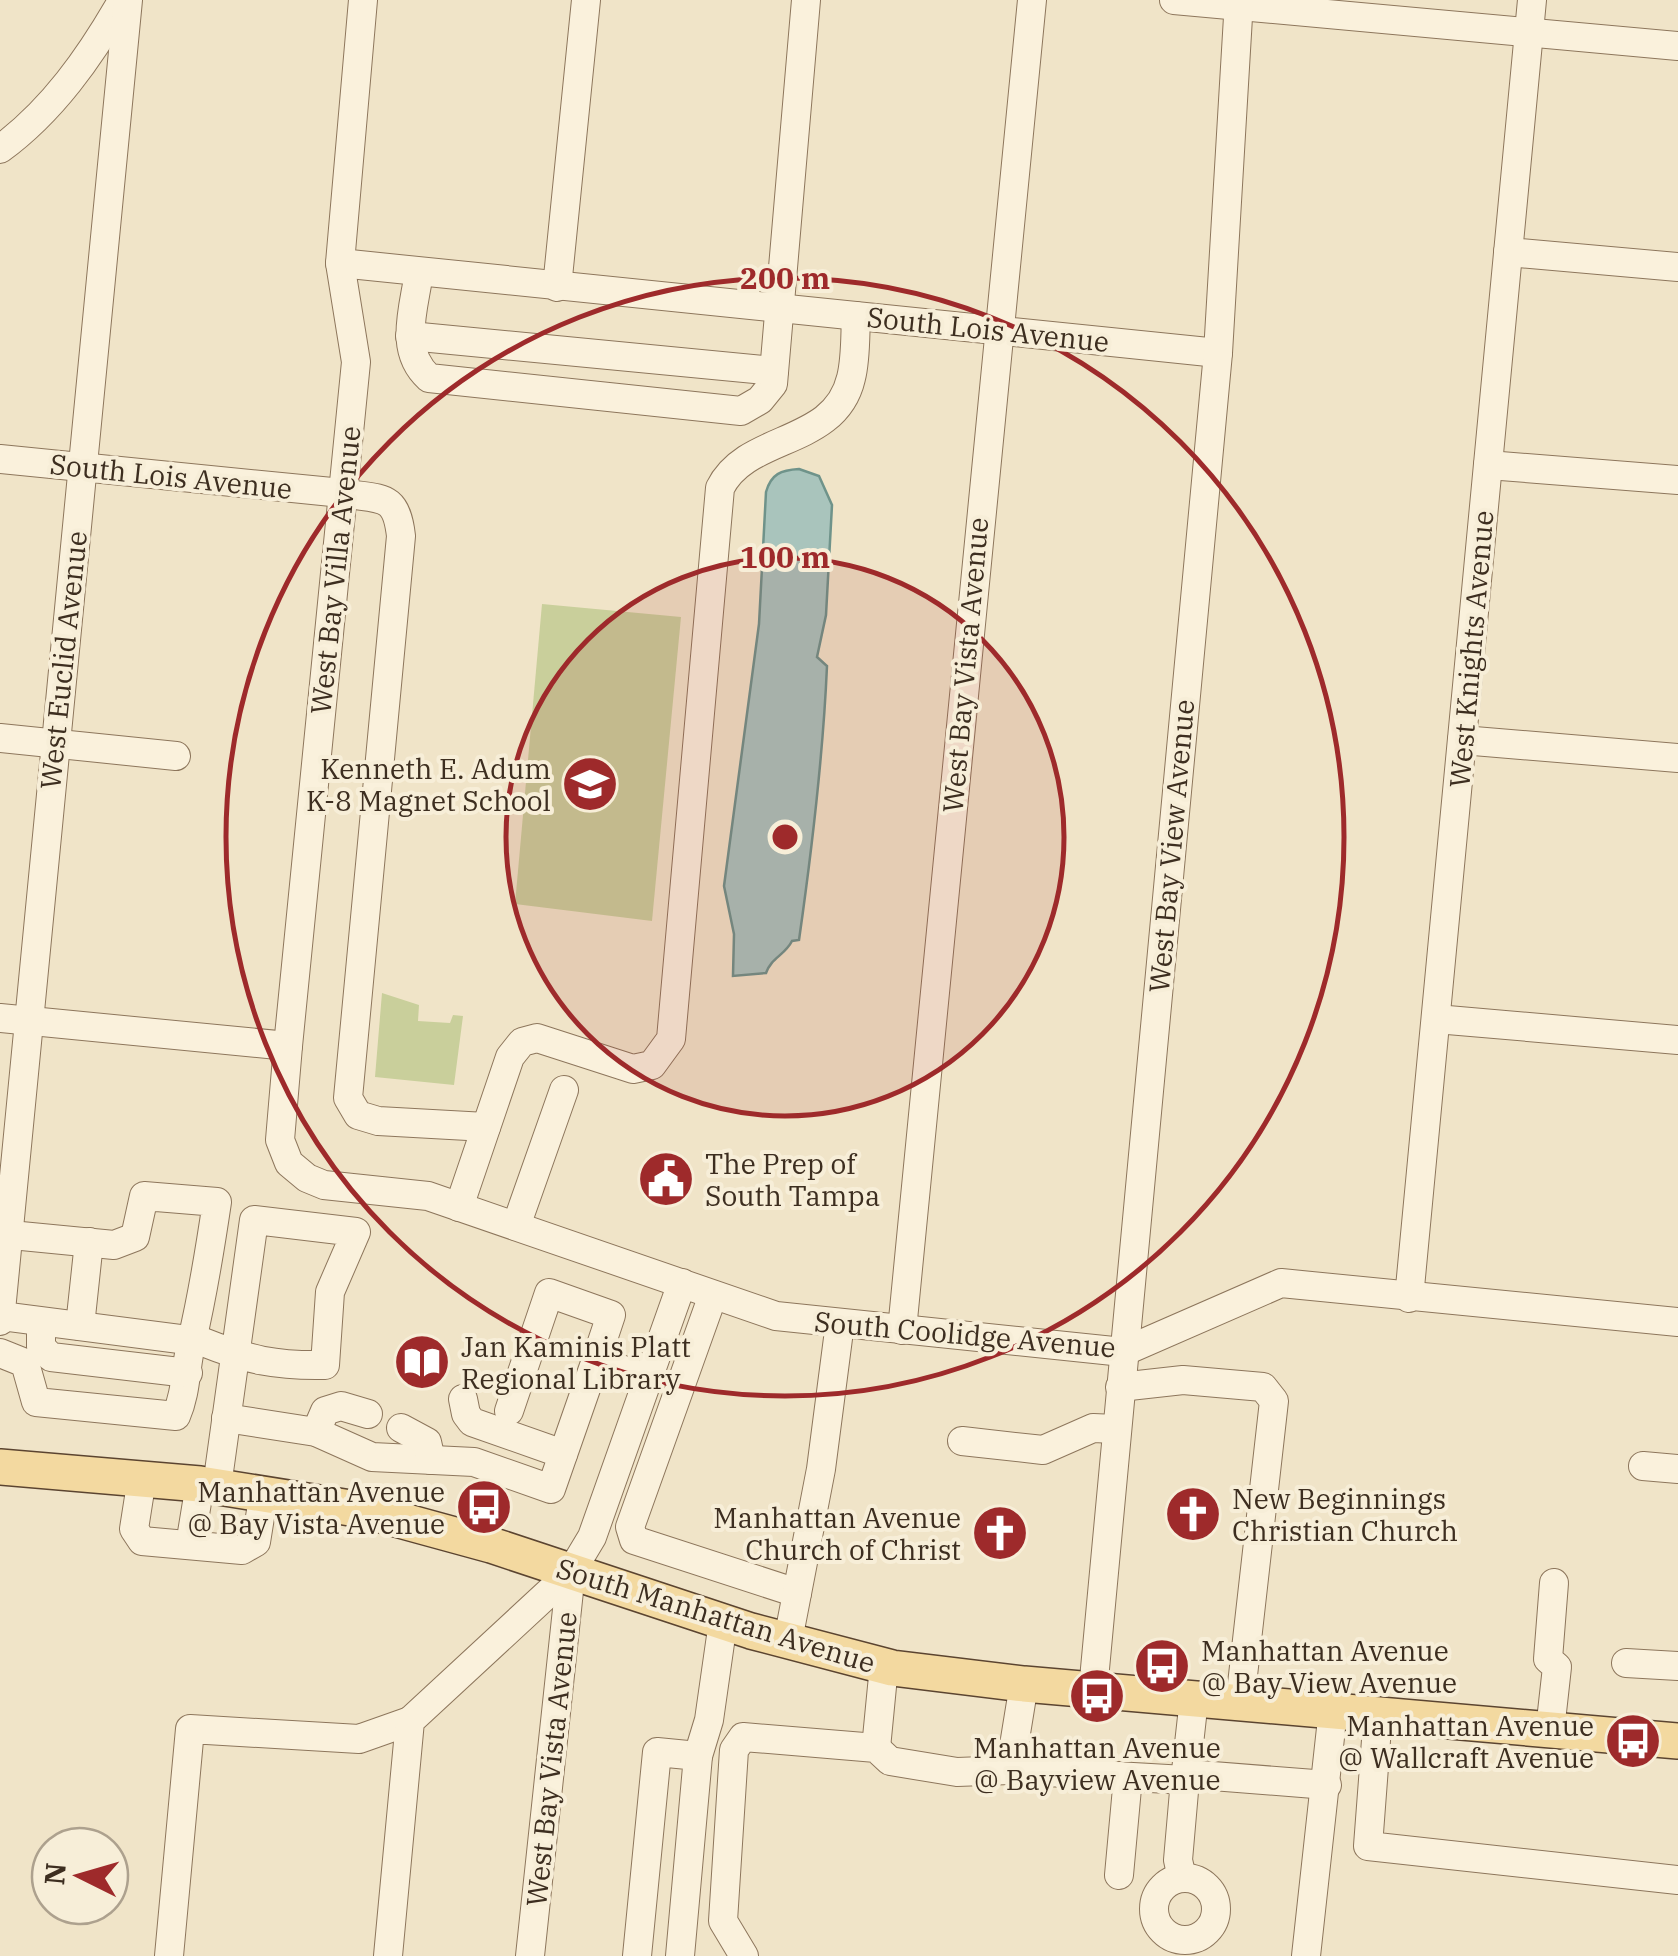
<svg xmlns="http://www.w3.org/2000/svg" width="1678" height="1956" font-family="'IBM Plex Serif',serif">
  <rect width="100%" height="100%" fill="#f0e4c8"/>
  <!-- green -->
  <g fill="#c9cf9b">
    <polygon points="542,604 681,617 652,921 515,904"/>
    <polygon points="382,993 419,1005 418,1021 450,1023 453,1015 463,1016 454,1085 375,1077"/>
  </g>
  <!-- water -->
  <path fill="#a9c4bc" stroke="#6f938a" stroke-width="2.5" d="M799,469L819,476L832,505L826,615L817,657L827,666C823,758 812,849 799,940L792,941C785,955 771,958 766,973L733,976L734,934L724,886L759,624L766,492C771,474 781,470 799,469Z"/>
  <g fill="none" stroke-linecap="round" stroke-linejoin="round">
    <!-- minor casing -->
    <g stroke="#8d765c" stroke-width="30">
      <g id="minor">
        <polyline points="363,0 340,263 356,362 288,1046 280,1140 289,1163 307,1178 324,1185 428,1196 776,1316 1123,1352 1281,1283 1678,1322"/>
        <polyline points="1174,0 1678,46"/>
        <path d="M0,149C52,111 90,57 122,1"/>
        <polyline points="1508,252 1678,267"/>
        <polyline points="340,263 1218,353"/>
        <path d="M419,272C414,309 398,350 429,378L741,411L760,400L773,384L806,0"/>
        <polyline points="557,287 586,0"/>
        <polyline points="410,336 774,371"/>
        <path d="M0,459L342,493C381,500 396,492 401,536L348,1098L358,1115L378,1121L486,1127"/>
        <polyline points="1488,465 1678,480"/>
        <polyline points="0,738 176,756"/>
        <polyline points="1462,740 1678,758"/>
        <polyline points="0,1018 288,1046"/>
        <polyline points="1436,1019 1678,1040"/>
        <path d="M459,1207L510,1057L522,1042L537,1038L633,1069L652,1065L671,1039L720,488C747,433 835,447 851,378C856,359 855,336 856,316"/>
        <polyline points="516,1226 564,1090"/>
        <path d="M0,1234L114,1245L135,1237L144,1196L217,1202C210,1249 203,1294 192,1340C185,1366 187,1391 176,1416L36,1402L25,1363L0,1353"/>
        <polyline points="713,1295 630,1527 634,1540 797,1593"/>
        <polyline points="1409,1298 1532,0"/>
        <path d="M1,1316L203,1342C248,1360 276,1366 325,1365L330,1292L356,1232L254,1220L217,1486"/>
        <polyline points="0,1321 128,0"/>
        <polyline points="41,1322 41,1347 51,1357 188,1373"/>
        <polyline points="80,1326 89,1242"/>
        <polyline points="902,1330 1032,0"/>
        <polyline points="1120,1387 1183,1380 1263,1387 1274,1401 1240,1702"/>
        <polyline points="463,1399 466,1414 472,1422 563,1454"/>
        <polyline points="509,1411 549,1293 611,1315 596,1360"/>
        <polyline points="226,1418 316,1432 372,1457 474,1462 551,1489 596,1360 645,1378"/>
        <polyline points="401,1428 427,1442 431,1460"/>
        <polyline points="316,1432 325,1411 341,1406 368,1414"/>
        <polyline points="962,1441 1043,1450 1093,1428 1116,1429"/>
        <polyline points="1643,1466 1678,1469"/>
        <polyline points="142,1478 134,1529 142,1541 242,1550 256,1542 264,1492"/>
        <polyline points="190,1545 200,1484"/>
        <polyline points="788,1640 821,1469 840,1323"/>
        <polyline points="1626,1663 1678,1666"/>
        <polyline points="1093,1690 1218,353 1239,0"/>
        <polyline points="1194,1699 1185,1780 1200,1775 1327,1785"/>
        <polyline points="1378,1714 1368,1846 1678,1880"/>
        <polyline points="1550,1730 1557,1667 1548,1659 1554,1583"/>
        <polyline points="876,1748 884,1666"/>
        <polyline points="698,1756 709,1720 723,1622"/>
        <polyline points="1010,1770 1024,1684"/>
        <polyline points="1119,1875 1127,1788 1120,1776"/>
        <circle cx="1185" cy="1909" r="31"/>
        <polyline points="169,1956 190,1729 359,1739 410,1721"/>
        <polyline points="388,1956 410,1721 571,1572"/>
        <polyline points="530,1956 571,1572 592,1537 682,1283"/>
        <polyline points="637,1956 657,1752 698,1756 680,1956"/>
        <polyline points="744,1956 723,1921 734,1750 743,1737 876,1748 890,1761 957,1772 1010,1770 1185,1780 1178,1860 1182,1878"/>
        <polyline points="1306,1956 1333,1710"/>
      </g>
    </g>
    <!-- major casing -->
    <g stroke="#5b4430" stroke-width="38">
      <polyline id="major" points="0,1467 200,1484 363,1510 491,1545 751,1631 892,1668 1024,1684 1678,1741"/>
    </g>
    <!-- minor -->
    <use href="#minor" stroke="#faf1dc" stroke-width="28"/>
    <!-- major -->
    <use href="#major" stroke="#f3d9a0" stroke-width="35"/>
  </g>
  <!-- distance rings -->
  <circle cx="785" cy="837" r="279" fill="#9e2a2b" fill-opacity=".12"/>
  <g fill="none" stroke="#9e2a2b" stroke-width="5">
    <circle cx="785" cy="837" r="279"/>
    <circle cx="785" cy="837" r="559"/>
  </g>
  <!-- icons -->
  <defs>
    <g id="school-disc" transform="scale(2.875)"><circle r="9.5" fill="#9e2a2b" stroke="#f7eed8"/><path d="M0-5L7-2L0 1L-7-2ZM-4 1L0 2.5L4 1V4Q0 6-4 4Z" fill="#fff"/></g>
    <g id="civic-disc" transform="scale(2.875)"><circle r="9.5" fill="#9e2a2b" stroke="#f7eed8"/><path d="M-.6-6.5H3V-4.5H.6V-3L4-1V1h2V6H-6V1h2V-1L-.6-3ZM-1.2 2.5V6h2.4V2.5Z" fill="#fff"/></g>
    <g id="library-disc" transform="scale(2.875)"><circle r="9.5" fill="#9e2a2b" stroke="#f7eed8"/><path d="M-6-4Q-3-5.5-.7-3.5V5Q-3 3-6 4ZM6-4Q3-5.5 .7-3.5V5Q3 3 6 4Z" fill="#fff"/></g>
    <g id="bus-disc" transform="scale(2.875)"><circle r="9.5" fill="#9e2a2b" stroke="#f7eed8"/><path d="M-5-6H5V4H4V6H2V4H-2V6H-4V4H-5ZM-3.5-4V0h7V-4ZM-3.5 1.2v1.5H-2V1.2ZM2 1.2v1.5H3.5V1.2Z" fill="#fff"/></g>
    <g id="church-disc" transform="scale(2.875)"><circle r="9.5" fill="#9e2a2b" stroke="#f7eed8"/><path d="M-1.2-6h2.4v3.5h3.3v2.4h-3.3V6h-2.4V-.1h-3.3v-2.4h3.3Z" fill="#fff"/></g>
  </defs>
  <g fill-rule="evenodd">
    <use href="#school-disc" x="590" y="784"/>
    <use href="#civic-disc" x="666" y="1179"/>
    <use href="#library-disc" x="422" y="1362"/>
    <use href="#bus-disc" x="484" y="1507"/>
    <use href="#church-disc" x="1193" y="1514"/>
    <use href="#church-disc" x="1000" y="1533"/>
    <use href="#bus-disc" x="1162" y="1666"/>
    <use href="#bus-disc" x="1097" y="1696"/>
    <use href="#bus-disc" x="1633" y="1741"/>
  </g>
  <g text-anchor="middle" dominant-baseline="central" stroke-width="8" stroke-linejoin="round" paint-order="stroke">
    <!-- street labels -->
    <g font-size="28" fill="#3d2e20" stroke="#f7eed8">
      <text transform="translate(988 329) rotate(6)">South Lois Avenue</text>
      <text transform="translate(171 476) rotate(6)">South Lois Avenue</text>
      <text transform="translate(335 570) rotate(-84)">West Bay Villa Avenue</text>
      <text transform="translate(1471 649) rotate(-85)">West Knights Avenue</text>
      <text transform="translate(63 660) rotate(-84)">West Euclid Avenue</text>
      <text transform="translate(965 665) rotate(-85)">West Bay Vista Avenue</text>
      <text transform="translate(1171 846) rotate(-85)">West Bay View Avenue</text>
      <text transform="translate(965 1334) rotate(5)">South Coolidge Avenue</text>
      <text transform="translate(716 1615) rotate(17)">South Manhattan Avenue</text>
      <text transform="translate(551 1759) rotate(-84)">West Bay Vista Avenue</text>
    </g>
    <!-- poi labels -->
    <g font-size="28" fill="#3d2e20" stroke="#f7eed8" text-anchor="end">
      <text x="551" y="768">Kenneth E. Adum<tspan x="551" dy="32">K-8 Magnet School</tspan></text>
      <text x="705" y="1163" text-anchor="start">The Prep of<tspan x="705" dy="32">South Tampa</tspan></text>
      <text x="461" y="1346" text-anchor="start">Jan Kaminis Platt<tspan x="461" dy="32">Regional Library</tspan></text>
      <text x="445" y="1491">Manhattan Avenue<tspan x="445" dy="32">@ Bay Vista Avenue</tspan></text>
      <text x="1232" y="1498" text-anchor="start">New Beginnings<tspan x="1232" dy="32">Christian Church</tspan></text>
      <text x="961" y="1517">Manhattan Avenue<tspan x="961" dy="32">Church of Christ</tspan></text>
      <text x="1201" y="1650" text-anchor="start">Manhattan Avenue<tspan x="1201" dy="32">@ Bay View Avenue</tspan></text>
      <text x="1594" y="1725">Manhattan Avenue<tspan x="1594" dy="32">@ Wallcraft Avenue</tspan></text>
      <text x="1097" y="1747" text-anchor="middle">Manhattan Avenue<tspan x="1097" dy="32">@ Bayview Avenue</tspan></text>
    </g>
  </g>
  <circle cx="785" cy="837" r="15" fill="#9e2a2b" stroke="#f7eed8" stroke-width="5"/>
  <g font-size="30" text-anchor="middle" font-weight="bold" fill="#9e2a2b" stroke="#f7eed8" stroke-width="8" stroke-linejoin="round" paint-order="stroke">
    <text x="785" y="289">200 m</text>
    <text x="785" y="568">100 m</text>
  </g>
  <!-- north arrow -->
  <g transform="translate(80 1876) rotate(275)"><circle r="48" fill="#f7eed8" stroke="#ada18e" stroke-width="2.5"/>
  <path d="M0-8L18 38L0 25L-18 38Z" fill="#9e2a2b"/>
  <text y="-15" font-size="28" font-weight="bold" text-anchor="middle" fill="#3d2e20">N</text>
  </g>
</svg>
